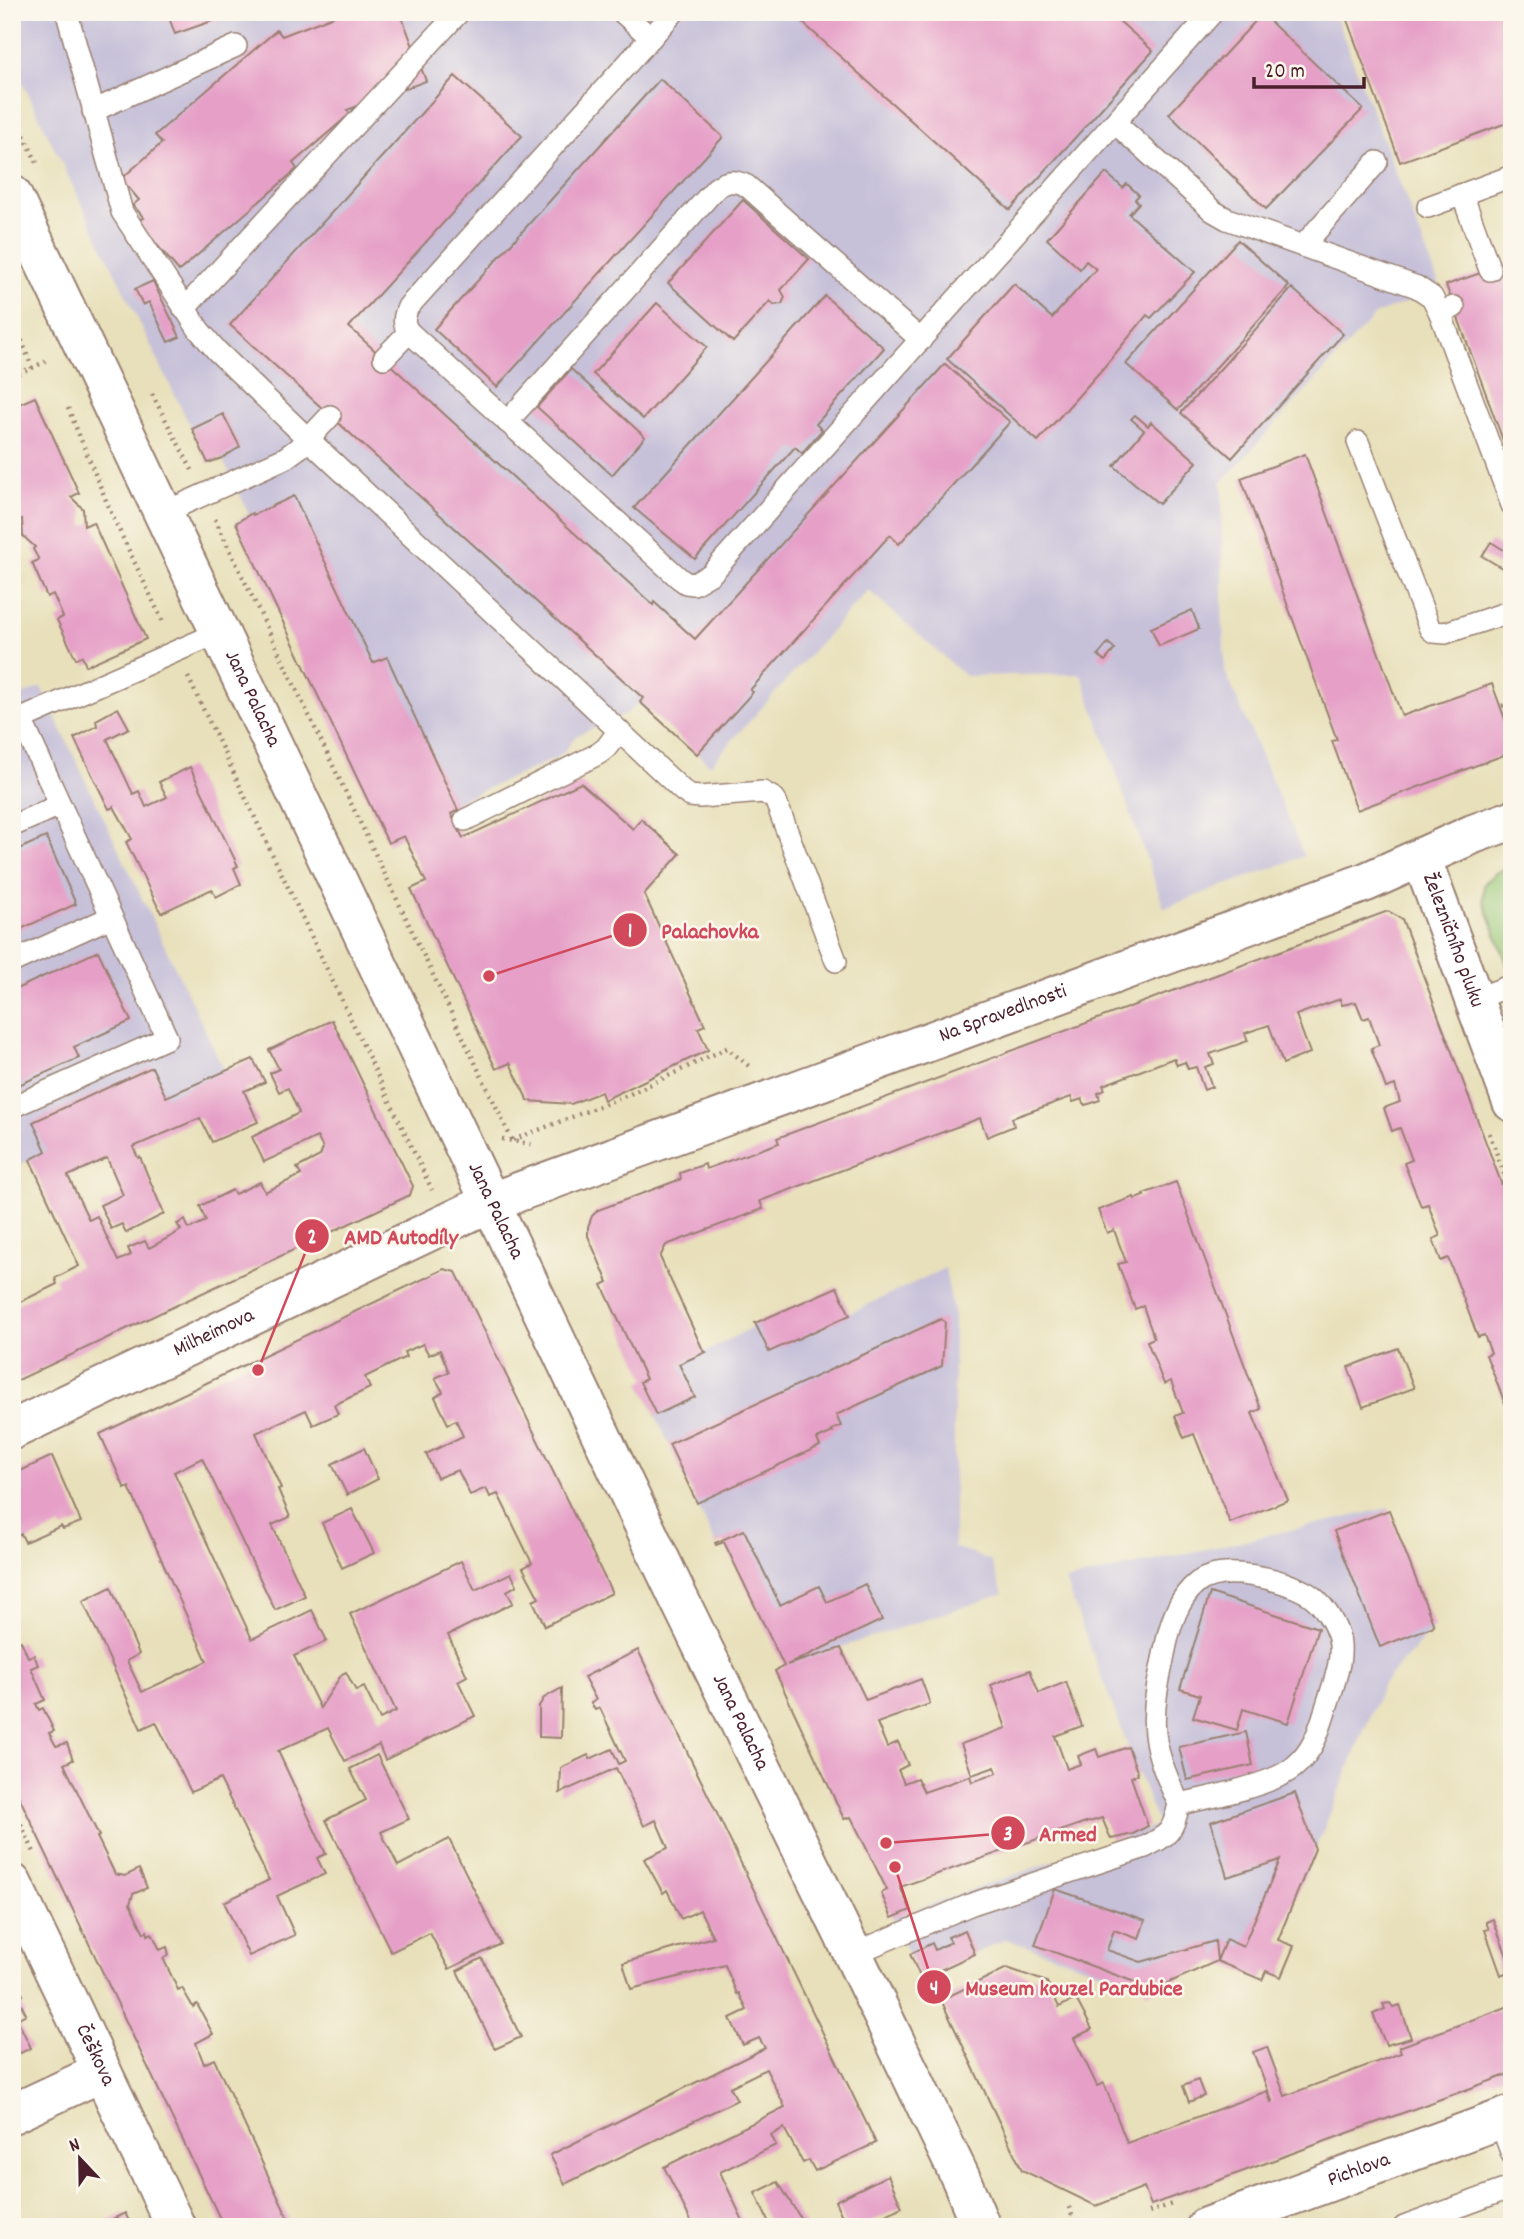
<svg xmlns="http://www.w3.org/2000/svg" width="1524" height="2239" font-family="Dekko,sans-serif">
  <rect width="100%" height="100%" fill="#fbf7ec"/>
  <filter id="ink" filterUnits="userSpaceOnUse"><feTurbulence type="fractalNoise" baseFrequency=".0143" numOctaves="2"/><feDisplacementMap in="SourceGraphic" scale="14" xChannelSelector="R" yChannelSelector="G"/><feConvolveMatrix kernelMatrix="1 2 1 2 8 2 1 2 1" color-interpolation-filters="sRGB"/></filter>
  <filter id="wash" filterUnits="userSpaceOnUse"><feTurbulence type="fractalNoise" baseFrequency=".00686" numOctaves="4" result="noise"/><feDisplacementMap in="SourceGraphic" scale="28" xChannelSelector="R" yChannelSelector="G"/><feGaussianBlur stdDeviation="1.57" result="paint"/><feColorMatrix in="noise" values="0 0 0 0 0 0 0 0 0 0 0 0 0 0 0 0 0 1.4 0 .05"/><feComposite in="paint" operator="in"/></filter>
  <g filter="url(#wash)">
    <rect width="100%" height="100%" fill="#e8e0ba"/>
    <!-- industrial -->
    <g fill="#c6c0d9">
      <polygon points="12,12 1334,12 1441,289 1376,314 1222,482 1222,604 1225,671 1304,856 1164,908 1081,674 965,676 868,590 710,765 639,702 627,713 576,736 563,753 552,760 456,802 458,809 389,843 236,522 249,514 222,458 208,463 12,61"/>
      <polygon points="41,687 225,1072 12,1168 12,699"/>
      <polygon points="945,1268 954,1316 954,1547 991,1561 1003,1594 787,1665 882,1620 866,1585 827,1602 819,1586 780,1605 744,1530 715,1543 640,1382 706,1352 752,1327 755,1323 837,1287 850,1313"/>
      <polygon points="1388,1508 1433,1628 1383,1684 1262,1980 1217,1961 1148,1992 1139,1985 1006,1939 921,1979 892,1918 1158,1825 1065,1581"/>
    </g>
    <!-- green -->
    <polygon fill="#98c775" stroke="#717350" stroke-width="2" points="1512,866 1512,974 1511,974 1483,899 1484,884 1497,872"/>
    <g id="blocks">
      <!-- building -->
      <g fill="#e6a0c7">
        <polygon points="167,12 235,12 235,13 175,34"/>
        <polygon points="344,12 400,12 426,81 347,110 350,114 293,163 297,169 179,271 136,220 144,218 133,205 139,200 121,179 162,143 155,135 277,30 282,36"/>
        <polygon points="791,12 1109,12 1153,51 1010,210"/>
        <polygon points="1344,12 1512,12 1512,121 1400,162"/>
        <polygon points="1262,14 1363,109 1266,209 1169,114"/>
        <polygon points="455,76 522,136 349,327 653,605 654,602 695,639 945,364 1010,422 899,544 890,535 750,690 753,692 697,754 640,702 643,698 230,325"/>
        <polygon points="660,79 723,137 497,387 434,329"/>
        <polygon points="1106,173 1123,188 1127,184 1139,195 1135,199 1139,203 1129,214 1195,272 1151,318 1147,315 1105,366 1038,441 947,359 1014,284 1052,318 1096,269 1086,261 1080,269 1047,239"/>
        <polygon points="743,200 809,259 781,290 785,297 782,304 774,305 770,301 733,342 668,283"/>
        <polygon points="1238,240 1289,286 1178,410 1126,364"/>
        <polygon points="1512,262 1512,465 1446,285"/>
        <polygon points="153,281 180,337 168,342 149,302 143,305 135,289"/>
        <polygon points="1292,288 1343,334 1232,458 1181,413"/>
        <polygon points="825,296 884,348 816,424 822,430 802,453 795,447 695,559 634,508"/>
        <polygon points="657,303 707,347 643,419 593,374"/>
        <polygon points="571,369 645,437 612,475 537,407"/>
        <polygon points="35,397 79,493 71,497 83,509 84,526 93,522 146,639 86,666 82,656 76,659 57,620 63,617 53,594 47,597 32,563 39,560 33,549 35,547 23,536 22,519 12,523 12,407"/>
        <polygon points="223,414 240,447 222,458 208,463 192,429"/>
        <polygon points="1135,415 1148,426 1151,422 1197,462 1159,504 1114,466 1144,430 1131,419"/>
        <polygon points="1305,454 1402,716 1492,684 1512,738 1512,752 1357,810 1332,741 1337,740 1241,478"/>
        <polygon points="294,496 373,663 387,657 458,810 451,814 463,838 581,783 633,829 641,819 680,854 644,894 705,1025 698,1028 708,1050 604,1100 601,1092 571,1104 528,1101 510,1063 496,1069 411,889 426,882 404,836 388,843 236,523 252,513 253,515"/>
        <polygon points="1491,542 1512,555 1512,574 1482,556"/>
        <polygon points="1192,610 1199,629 1159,646 1151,628"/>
        <polygon points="1108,643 1115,649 1105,661 1098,655"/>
        <polygon points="118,708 129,728 107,739 133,794 139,791 146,807 167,797 159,782 190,767 238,866 234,868 241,884 216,897 212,889 161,913 126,842 132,839 113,805 114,807 109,809 74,738 97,726 96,720"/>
        <polygon points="46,837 76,904 12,933 12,852"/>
        <polygon points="1388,911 1402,919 1512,1212 1512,1421 1486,1355 1491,1353 1484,1335 1478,1337 1448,1258 1441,1261 1433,1239 1440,1236 1428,1204 1421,1206 1404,1163 1412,1160 1400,1128 1392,1131 1384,1108 1400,1102 1395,1085 1386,1088 1371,1048 1379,1045 1369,1017 1363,1019 1356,1002 1342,1005 1340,999 1296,1015 1310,1053 1283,1064 1269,1025 1245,1033 1248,1041 1210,1054 1214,1064 1205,1067 1212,1087 1204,1090 1196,1067 1188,1069 1185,1062 1177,1065 1174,1058 1103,1085 1105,1090 1098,1093 1100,1100 1092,1103 1085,1105 1082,1099 1073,1102 1071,1097 1012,1118 1014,1126 987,1137 980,1118 760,1201 763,1209 666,1245 660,1257 703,1350 706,1352 679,1364 695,1397 656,1415 640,1382 646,1379 602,1285 608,1282 588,1236 588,1227 592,1216 598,1210 681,1179 680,1173 705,1164 706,1169 779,1143 777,1138"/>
        <polygon points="98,951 131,1021 74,1047 79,1058 12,1088 12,991"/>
        <polygon points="332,1020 413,1186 410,1195 12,1383 12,1311 16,1309 14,1305 57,1284 55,1278 79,1266 30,1160 46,1151 33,1122 152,1067 166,1097 253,1059 265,1082 244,1091 258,1122 212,1142 200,1118 133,1147 138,1158 140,1157 164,1214 126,1233 122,1224 111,1229 100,1205 123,1195 107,1158 68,1176 89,1220 97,1216 118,1261 131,1255 128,1248 145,1241 149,1248 172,1236 181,1230 177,1224 185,1220 189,1229 206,1221 200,1206 232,1190 235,1194 260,1182 265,1192 301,1175 297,1168 320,1156 323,1148 317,1137 264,1162 252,1137 299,1113 288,1088 279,1092 270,1073 279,1069 269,1050"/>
        <polygon points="1176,1182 1261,1409 1252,1413 1288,1500 1230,1523 1194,1434 1184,1438 1175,1416 1183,1413 1171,1381 1164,1384 1147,1341 1154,1338 1143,1306 1135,1309 1118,1264 1126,1262 1114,1230 1107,1233 1098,1210 1134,1197 1135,1199 1144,1196 1143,1194"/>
        <polygon points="444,1269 456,1272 612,1593 545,1626 533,1601 539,1598 523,1568 532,1563 498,1494 490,1497 486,1488 470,1495 458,1470 437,1478 426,1454 463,1436 456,1420 448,1424 435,1397 443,1392 435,1378 449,1372 440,1350 429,1355 423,1344 404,1352 406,1357 365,1377 370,1388 334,1405 338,1414 313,1425 306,1410 256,1433 281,1488 278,1489 290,1517 272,1525 305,1596 275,1610 202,1458 174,1472 252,1639 312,1610 327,1641 294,1656 320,1708 342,1674 346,1672 356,1691 364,1687 380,1719 396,1711 350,1614 461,1561 475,1590 511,1573 517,1585 507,1591 513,1603 448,1635 467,1676 458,1681 475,1716 385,1760 379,1745 345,1761 328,1728 278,1751 326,1854 317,1858 325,1874 277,1896 295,1935 249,1956 224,1902 269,1880 220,1779 191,1792 156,1722 141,1729 83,1601 111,1587 139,1654 127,1661 142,1692 207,1661 129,1487 125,1489 100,1434"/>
        <polygon points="837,1287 850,1315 769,1352 755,1323"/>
        <polygon points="941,1319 945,1322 942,1366 836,1415 841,1426 831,1430 833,1432 817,1439 820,1446 697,1503 669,1444"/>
        <polygon points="1398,1348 1414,1388 1363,1407 1348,1367"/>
        <polygon points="364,1448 378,1479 347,1495 332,1464"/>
        <polygon points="52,1456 81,1522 63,1529 61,1526 25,1542 21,1534 12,1538 12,1475"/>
        <polygon points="352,1509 374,1553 342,1568 322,1523"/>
        <polygon points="1389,1510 1434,1626 1380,1647 1334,1531"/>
        <polygon points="744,1530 780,1605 819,1586 827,1602 865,1584 882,1620 787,1665 841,1648 866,1700 921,1679 930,1704 877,1723 887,1747 898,1742 908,1765 898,1770 904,1783 917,1778 924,1792 970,1776 972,1782 997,1773 995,1767 972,1775 961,1744 1006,1728 991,1685 1030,1670 1039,1693 1066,1682 1082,1726 1055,1736 1067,1769 1081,1764 1078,1756 1096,1749 1099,1757 1128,1747 1138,1774 1131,1777 1148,1826 1133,1834 1111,1839 1102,1818 1086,1823 1086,1822 900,1887 911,1910 892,1918 881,1893 887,1890 851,1817 844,1819 775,1671 784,1666 724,1542 716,1545 715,1543"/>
        <polygon points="1210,1593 1318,1628 1288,1723 1243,1709 1237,1730 1193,1717 1200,1695 1180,1689"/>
        <polygon points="21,1641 28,1657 34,1655 38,1665 31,1668 45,1700 36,1704 39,1710 43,1708 54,1731 49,1733 56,1746 67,1743 73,1760 64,1764 99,1836 97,1837 115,1874 125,1876 139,1869 143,1878 147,1888 133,1894 130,1904 144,1933 147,1931 148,1935 152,1933 160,1950 167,1947 169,1955 163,1958 178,1990 182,1988 193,2007 197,2004 213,2034 196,2043 204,2064 214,2059 292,2227 224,2227 12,1782 12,1645"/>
        <polygon points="638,1650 876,2143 815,2171 809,2160 803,2163 784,2128 771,2135 776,2145 720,2172 746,2227 694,2227 664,2167 785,2107 766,2069 730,2087 737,2100 565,2184 550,2155 765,2048 759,2038 743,2045 730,2018 747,2010 739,1993 737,1994 725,1965 631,1989 623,1963 713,1937 700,1910 681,1919 667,1890 663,1893 644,1859 668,1848 656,1820 644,1826 616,1768 560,1793 561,1768 588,1755 590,1759 612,1749 619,1764 625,1761 600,1708 595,1710 591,1703 596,1700 584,1677"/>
        <polygon points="562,1688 561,1738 539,1737 539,1706 544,1698"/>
        <polygon points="1246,1732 1253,1765 1187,1780 1179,1747"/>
        <polygon points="377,1755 409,1819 381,1832 398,1866 449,1839 501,1944 449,1969 430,1933 391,1952 326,1820 366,1800 350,1769"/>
        <polygon points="1295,1793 1315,1849 1278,1940 1294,1946 1281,1977 1266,1971 1262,1980 1217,1961 1148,1992 1139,1985 1140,1984 1035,1945 1055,1889 1145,1920 1139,1939 1114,1930 1107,1950 1141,1962 1215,1941 1217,1961 1226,1939 1243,1947 1280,1860 1227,1877 1211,1822"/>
        <polygon points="1493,1919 1512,1970 1501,1975 1485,1930 1489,1929 1486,1922"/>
        <polygon points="965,1930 975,1954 921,1979 910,1954 932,1943 935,1950 951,1942 948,1937"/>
        <polygon points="482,1958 521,2037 495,2049 457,1971"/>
        <polygon points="1007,1968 1047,1982 1059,2007 1076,1999 1092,2029 1074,2038 1097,2086 1104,2083 1127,2143 1267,2091 1271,2102 1272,2101 1253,2052 1267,2047 1285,2096 1401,2053 1399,2047 1512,2005 1512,2073 1151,2205 1144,2187 1096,2206 1022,2170 941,2000"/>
        <polygon points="12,1973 23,1995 18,1998 26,2014 17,2019 31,2048 12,2057"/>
        <polygon points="1390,2003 1393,2007 1400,2005 1411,2038 1386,2045 1373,2014 1385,2009 1383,2004"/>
        <polygon points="1198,2080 1204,2096 1189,2102 1183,2086"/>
        <polygon points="888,2175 902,2207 861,2227 847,2227 835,2201"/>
        <polygon points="778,2182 806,2227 771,2227 755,2193"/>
        <polygon points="125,2213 132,2227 96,2227"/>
      </g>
    </g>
  </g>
  <g filter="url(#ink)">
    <use href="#blocks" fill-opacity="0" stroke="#998072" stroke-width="2"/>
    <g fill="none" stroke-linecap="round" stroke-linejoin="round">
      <!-- lane casing -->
      <g stroke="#998072" stroke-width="24">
        <g id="lane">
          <polyline points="622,12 651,38"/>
          <path d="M674,12L408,307C404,316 402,324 409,332L679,578L686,583L694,584L711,574L1213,12"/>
          <polyline points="68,17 122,212 199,330 217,351 308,439 683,791 690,796 700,797 763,792 775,799 836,961"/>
          <polyline points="93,111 236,46"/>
          <polyline points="1115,123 1213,211 1227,219 1417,287 1432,297 1440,313"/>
          <polyline points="1462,194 1490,270"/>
          <polyline points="1428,207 1512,176"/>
          <polyline points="1303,246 1377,162"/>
          <polyline points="1454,307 1440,313 1512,505"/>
          <polyline points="184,309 459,12"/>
          <polyline points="384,358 409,332"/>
          <path d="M507,422L716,188C727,180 735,180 747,186L921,340"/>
          <polyline points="1358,442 1430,629 1434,632 1445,633 1512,611"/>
          <polyline points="163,513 285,458 303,445 330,416"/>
          <polyline points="12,723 220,632"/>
          <polyline points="465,820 598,754 606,748 619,731"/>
          <polyline points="12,826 60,805"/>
          <polyline points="12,962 111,917"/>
          <polyline points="1473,1000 1512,985"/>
          <polyline points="12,1107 167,1038 21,719"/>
          <path d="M853,1954L972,1904L1145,1847C1169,1835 1173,1832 1179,1804C1208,1798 1273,1785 1294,1767C1315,1750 1320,1727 1328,1702C1334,1683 1345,1655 1338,1635C1333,1620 1322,1602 1307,1593C1281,1579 1221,1563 1196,1584C1179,1598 1170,1625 1166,1645C1160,1675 1152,1704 1155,1734C1158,1759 1169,1782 1179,1804"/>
          <polyline points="1499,2119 1512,2154"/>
          <polyline points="1404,2227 1512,2187"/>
        </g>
      </g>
      <!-- street casing -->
      <g stroke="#998072" stroke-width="42">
        <g id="street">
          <path id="s1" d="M1421,857L1512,1102"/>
          <path id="s2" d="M12,1430L491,1202L1366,882L1473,834L1512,820"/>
          <path id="s3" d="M12,1883L176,2227"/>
          <polyline points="12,2114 102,2072"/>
          <path id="s4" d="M1206,2227L1512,2115"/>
        </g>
      </g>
      <!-- secondary casing -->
      <g stroke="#998072" stroke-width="42">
        <g id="secondary">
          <path id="s5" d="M12,195L678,1597L853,1954L961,2179L981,2227"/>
        </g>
      </g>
      <!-- path -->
      <g stroke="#998072" stroke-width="4.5" stroke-dasharray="2 5" stroke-linecap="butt">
        <polyline points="12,110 39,167"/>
        <polyline points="12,314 32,368"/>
        <polyline points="12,375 32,368 48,360"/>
        <polyline points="152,394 192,470"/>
        <polyline points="68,408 112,515 164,624"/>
        <polyline points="215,519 512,1140"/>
        <polyline points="188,677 432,1190"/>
        <polyline points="1502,706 1512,703"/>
        <polyline points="1489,1133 1512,1195"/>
        <polyline points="502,1139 535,1145"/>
        <polyline points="513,1140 628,1095 727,1048 751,1068"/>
        <polyline points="12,1805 34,1852"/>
        <polyline points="1069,2207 1076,2227"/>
        <polyline points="1149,2212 1175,2203"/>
      </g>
      <!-- lane -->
      <use href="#lane" stroke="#fff" stroke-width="21"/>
      <!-- street -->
      <use href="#street" stroke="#fff" stroke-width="38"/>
      <!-- secondary -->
      <use href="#secondary" stroke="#fff" stroke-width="38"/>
    </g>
  </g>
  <g text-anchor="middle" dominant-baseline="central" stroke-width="5" stroke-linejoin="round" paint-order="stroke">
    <!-- street labels -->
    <g font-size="21" fill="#4a1f2b" stroke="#fbf7ec">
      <text stroke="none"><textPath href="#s5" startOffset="558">Jana Palacha</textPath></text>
      <text stroke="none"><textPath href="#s1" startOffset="89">Železničního pluku</textPath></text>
      <text stroke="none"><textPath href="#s2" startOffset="1076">Na Spravedlnosti</textPath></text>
      <text stroke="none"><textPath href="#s5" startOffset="1125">Jana Palacha</textPath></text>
      <text stroke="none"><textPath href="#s2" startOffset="224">Milheimova</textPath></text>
      <text stroke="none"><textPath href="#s5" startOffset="1692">Jana Palacha</textPath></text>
      <text stroke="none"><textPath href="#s3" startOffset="191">Češkova</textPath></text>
      <text stroke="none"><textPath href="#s4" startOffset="163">Pichlova</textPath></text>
    </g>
  </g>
  <!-- callouts -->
  <path fill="none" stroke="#d1495b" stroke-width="2.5" d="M489 976L630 930M258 1370L312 1236M886 1843L1008 1833M895 1867L934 1987"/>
  <g fill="#d1495b" stroke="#fbf7ec" stroke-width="2.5">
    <circle cx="489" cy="976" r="7"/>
    <circle cx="258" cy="1370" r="7"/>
    <circle cx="886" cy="1843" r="7"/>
    <circle cx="895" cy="1867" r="7"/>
    <circle cx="630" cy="930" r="18"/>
    <circle cx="312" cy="1236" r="18"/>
    <circle cx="1008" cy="1833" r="18"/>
    <circle cx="934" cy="1987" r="18"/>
  </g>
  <g font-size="21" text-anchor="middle" font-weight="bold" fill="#fff">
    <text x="630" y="937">1</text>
    <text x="312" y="1243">2</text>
    <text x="1008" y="1840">3</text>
    <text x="934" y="1994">4</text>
  </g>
  <g font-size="23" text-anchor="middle" font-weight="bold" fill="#d1495b" stroke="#fbf7ec" stroke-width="5" stroke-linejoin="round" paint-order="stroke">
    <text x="710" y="938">Palachovka</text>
    <text x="401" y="1244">AMD Autodíly</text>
    <text x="1068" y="1841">Armed</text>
    <text x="1074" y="1995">Museum kouzel Pardubice</text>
  </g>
  <!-- margin -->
  <rect width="1524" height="2239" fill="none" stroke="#fbf7ec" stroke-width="42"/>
  <!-- north arrow -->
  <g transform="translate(80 2159) rotate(338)" stroke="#fbf7ec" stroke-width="5" paint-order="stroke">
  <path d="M0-5L12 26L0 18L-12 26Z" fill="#4a1f2b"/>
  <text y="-10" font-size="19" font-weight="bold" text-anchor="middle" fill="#4a1f2b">N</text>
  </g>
  <!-- scale -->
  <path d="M1254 77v10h110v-10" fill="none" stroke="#4a1f2b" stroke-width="3.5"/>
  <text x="1265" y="77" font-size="21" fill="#4a1f2b" stroke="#fbf7ec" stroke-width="5" paint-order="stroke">20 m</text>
</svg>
